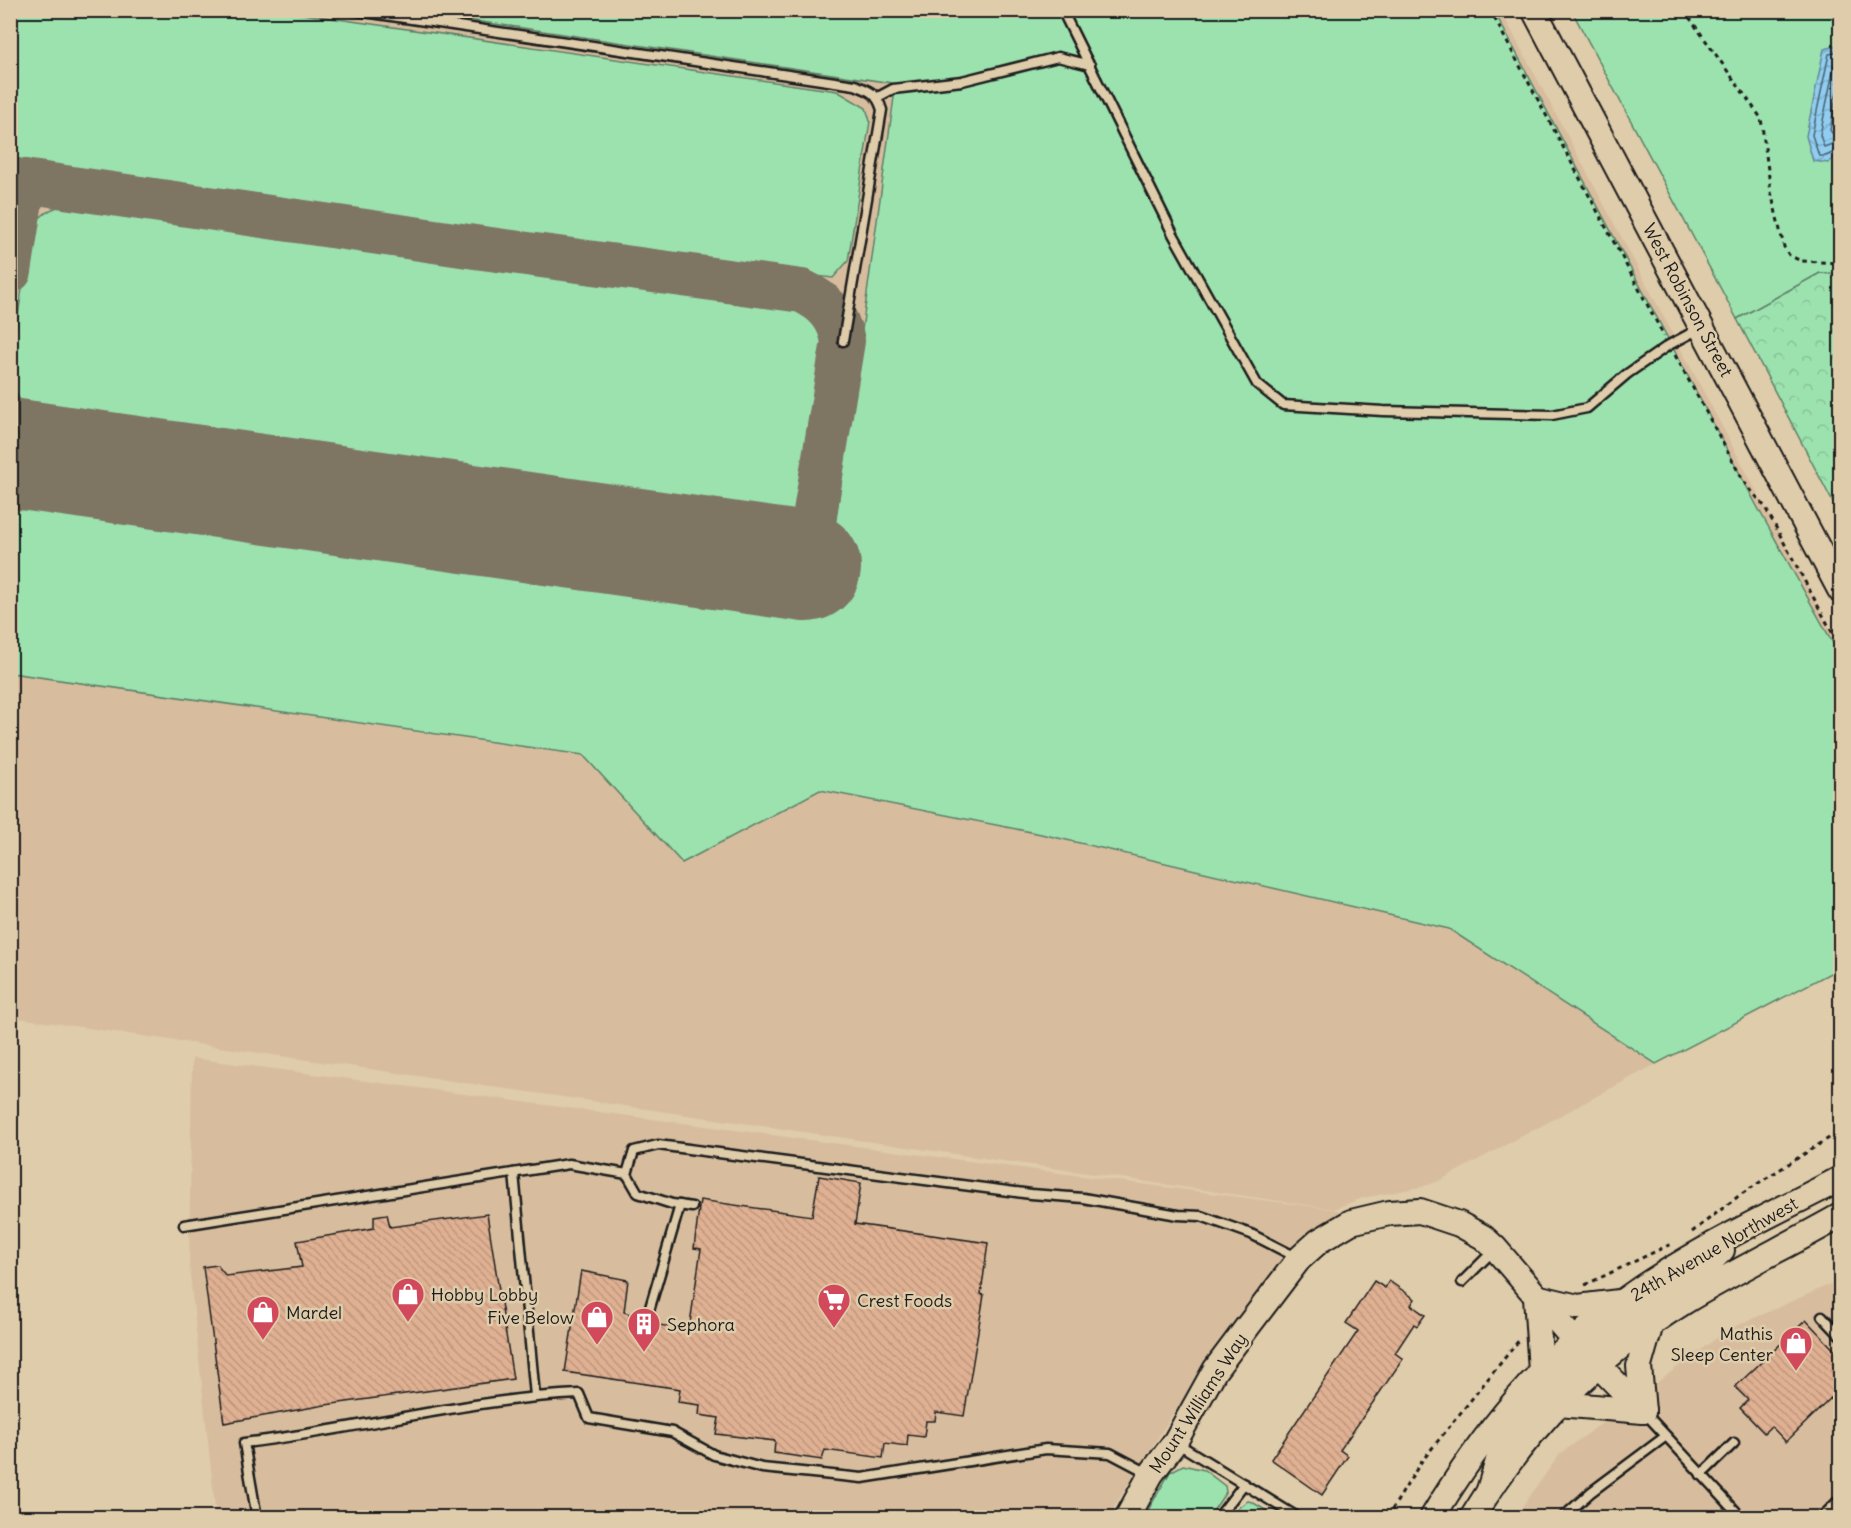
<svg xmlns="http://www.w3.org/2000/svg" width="1851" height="1528" font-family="Delius,sans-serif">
  <defs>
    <pattern id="park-crowns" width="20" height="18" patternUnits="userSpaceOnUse" patternTransform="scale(1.5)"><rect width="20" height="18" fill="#9ce2af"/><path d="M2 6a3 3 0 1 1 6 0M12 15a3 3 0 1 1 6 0" fill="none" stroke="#86c196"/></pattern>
    <pattern id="water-waves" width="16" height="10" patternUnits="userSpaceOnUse" patternTransform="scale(1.5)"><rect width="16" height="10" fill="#90cdf0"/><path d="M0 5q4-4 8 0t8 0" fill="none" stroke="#7cafcd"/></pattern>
    <pattern id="building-back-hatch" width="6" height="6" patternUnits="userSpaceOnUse" patternTransform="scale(1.5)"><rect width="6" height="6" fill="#dfb092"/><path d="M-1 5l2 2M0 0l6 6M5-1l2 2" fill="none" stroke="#bf977d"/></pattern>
  </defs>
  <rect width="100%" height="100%" fill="#dfccaa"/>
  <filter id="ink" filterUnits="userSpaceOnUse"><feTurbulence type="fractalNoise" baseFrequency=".0167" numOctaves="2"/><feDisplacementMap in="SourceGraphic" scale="12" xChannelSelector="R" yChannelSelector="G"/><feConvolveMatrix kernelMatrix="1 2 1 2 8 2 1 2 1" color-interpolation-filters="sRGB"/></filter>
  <g filter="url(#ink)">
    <!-- built -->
    <g fill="#d7bd9e">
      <polygon points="11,11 1501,11 1840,648 1840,965 1439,1181 1422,1187 1363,1198 1334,1209 11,1017"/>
      <polygon points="192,1058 1338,1210 1343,1215 1245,1315 1173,1414 1108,1517 216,1517 189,1266"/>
      <polygon points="1840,1280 1840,1517 1514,1518 1560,1454 1729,1329"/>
    </g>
    <!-- grass -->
    <g fill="#9ce2af" stroke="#5c7f66" stroke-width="1.5">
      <polygon points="11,10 282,11 837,91 866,108 870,121 848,261 833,278 782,272 11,163"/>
      <polygon points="408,11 1494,11 1758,508 1840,656 1840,968 1656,1064 1449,929 1041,834 820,790 682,863 583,755 11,673 11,490 835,608 845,535 834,534 894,97 892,83"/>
      <polygon points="1572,11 1840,11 1840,275 1820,273 1737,319"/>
      <path d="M78,203L807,310L824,324L828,338L806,494L793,512L768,524L40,417C20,407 11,389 11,367L30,230C42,211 56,205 78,203Z"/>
      <polygon points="1183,1465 1204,1470 1225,1486 1226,1492 1209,1517 1144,1517 1170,1472"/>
      <polygon points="1248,1501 1252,1502 1277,1517 1241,1517 1238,1508"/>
    </g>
    <!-- park -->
    <polygon fill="url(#park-crowns)" stroke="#5c7f66" stroke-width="1.5" points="1820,273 1840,275 1840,516 1737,319"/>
    <!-- water -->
    <polygon fill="url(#water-waves)" stroke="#62869b" stroke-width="1.5" points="1840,45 1840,153 1828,163 1813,161 1806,136 1824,49"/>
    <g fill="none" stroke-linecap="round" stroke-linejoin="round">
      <!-- shore -->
      <g stroke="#4a6371" stroke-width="1.5">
        <polyline points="1840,52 1829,54 1812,135 1819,156 1826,156 1840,149"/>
        <polyline points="1840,59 1835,62 1820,135 1824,147 1840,141"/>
        <polyline points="1840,76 1830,130 1832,133 1840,132"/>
      </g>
      <!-- taxiway -->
      <g stroke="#7e7463" stroke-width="44">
        <path d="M10,179L475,247L802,291C825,302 838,315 843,341L806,567"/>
        <polyline points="10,271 24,181"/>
      </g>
      <!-- runway -->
      <polyline stroke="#7e7463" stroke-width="110" points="10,453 806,567"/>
    </g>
    <!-- building -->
    <g fill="url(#building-back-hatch)" stroke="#1c1c1c" stroke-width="1.5">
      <polygon points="819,1176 861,1183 855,1224 988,1243 981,1294 984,1295 964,1416 936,1412 935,1421 926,1421 924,1437 908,1435 907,1446 885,1443 883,1458 825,1450 822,1460 774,1453 775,1441 716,1434 719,1418 699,1415 700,1405 678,1402 680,1389 565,1372 581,1271 628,1280 624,1312 630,1314 629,1320 689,1330 701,1249 694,1248 700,1200 812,1216"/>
      <polygon points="387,1214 390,1227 487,1214 513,1379 325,1405 224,1423 203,1267 217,1265 226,1276 302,1267 297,1241 374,1228 374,1216"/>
      <polygon points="1374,1281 1385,1288 1389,1281 1415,1299 1411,1305 1425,1315 1417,1326 1414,1324 1395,1353 1403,1359 1340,1450 1348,1456 1322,1495 1271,1459 1358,1331 1346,1323"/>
      <polygon points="1806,1320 1840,1356 1840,1389 1786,1442 1771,1426 1764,1433 1740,1408 1748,1400 1735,1387"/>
    </g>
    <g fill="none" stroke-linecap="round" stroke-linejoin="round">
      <!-- lane casing -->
      <g stroke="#1c1c1c" stroke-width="13">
        <g id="lane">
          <path d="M351,10L855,85C870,91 877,93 882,110L843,341"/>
          <polyline points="1062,10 1173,234 1257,384 1283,405 1383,411 1552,415 1587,408 1627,374 1669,345 1699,329"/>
          <polyline points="878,97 893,89 962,81 1058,57 1090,65"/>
          <polyline points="514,1173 535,1396"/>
          <polyline points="692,1207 672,1204 638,1193 627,1174 634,1151 658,1145 1031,1194 1083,1198 1178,1215 1201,1216 1251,1234 1296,1257"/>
          <polyline points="184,1225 569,1164 627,1174"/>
          <polyline points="1462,1282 1493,1251"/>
          <polyline points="649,1311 680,1205"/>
          <polyline points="1822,1316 1840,1335"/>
          <polyline points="1644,1412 1742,1518"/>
          <polyline points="1175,1442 1299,1518"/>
          <polyline points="1701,1475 1734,1443"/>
          <path d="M257,1518L244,1443C356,1430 467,1399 579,1394L589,1418L672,1432L714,1455L762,1468L862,1478L1046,1449L1110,1453L1148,1473"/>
          <polyline points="1223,1518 1220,1515 1244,1484"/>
          <polyline points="1562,1518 1591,1492 1666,1436"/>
          <polyline points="1821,1518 1840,1499"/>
        </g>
      </g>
      <!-- secondary casing -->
      <g stroke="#1c1c1c" stroke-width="28">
        <g id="secondary">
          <polyline points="1534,10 1840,590"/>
          <polyline points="1536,1297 1578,1307 1619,1302"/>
          <polyline points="1536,1297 1541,1371"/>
          <polyline points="1558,1404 1643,1411"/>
          <polyline points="1643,1411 1598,1365 1598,1347 1610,1332 1697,1274 1722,1250"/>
          <polyline points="1643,1411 1639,1366 1651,1324"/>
          <polyline points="1127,1518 1151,1474 1175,1442 1215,1370 1248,1326 1299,1259 1319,1241 1351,1222 1389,1213 1420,1211 1459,1224 1483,1237 1495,1248 1574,1340 1578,1351 1574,1362 1505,1438 1489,1490"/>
          <path d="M1432,1518C1483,1433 1543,1359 1623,1301C1690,1252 1767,1217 1840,1179"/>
          <path d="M1472,1518C1525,1430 1597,1355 1684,1302C1735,1271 1789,1245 1840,1216"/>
        </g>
      </g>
      <!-- path -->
      <g stroke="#1c1c1c" stroke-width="3" stroke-dasharray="4.5 4.5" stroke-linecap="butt">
        <polyline points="1490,10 1664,336"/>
        <polyline points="1684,10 1761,118 1771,192 1784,247 1789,255 1801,261 1840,263"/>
        <polyline points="1675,355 1744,482 1765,507 1840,647"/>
        <polyline points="1692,1232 1740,1195 1840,1131"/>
        <polyline points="1585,1285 1671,1244"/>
        <polyline points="1387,1518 1421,1462 1520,1339"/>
      </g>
      <!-- lane -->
      <use href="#lane" stroke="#dfccaa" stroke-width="8"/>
      <!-- secondary -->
      <use href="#secondary" stroke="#dfccaa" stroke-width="24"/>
    </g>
  </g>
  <!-- icons -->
  <defs>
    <g id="shop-pin" transform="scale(1.725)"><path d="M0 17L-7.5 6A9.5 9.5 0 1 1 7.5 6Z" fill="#d1495b" stroke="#dfccaa"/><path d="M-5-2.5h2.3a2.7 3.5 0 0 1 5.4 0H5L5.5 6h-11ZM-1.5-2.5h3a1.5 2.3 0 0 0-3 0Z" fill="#fff"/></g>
    <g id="supermarket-pin" transform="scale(1.725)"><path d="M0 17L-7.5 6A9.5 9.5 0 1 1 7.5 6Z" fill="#d1495b" stroke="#dfccaa"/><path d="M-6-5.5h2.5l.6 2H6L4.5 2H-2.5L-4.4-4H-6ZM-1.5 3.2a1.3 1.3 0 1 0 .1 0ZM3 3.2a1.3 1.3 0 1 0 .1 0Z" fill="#fff"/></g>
    <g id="building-pin" transform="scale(1.725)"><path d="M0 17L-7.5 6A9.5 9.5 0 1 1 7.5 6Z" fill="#d1495b" stroke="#dfccaa"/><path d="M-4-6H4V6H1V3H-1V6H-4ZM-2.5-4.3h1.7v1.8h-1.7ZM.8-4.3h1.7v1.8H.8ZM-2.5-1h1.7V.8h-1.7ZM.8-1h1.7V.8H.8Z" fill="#fff"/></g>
  </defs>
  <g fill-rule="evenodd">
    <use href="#shop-pin" x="408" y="1294"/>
    <use href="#supermarket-pin" x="834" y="1300"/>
    <use href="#shop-pin" x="263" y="1312"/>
    <use href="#shop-pin" x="597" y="1317"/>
    <use href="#building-pin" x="644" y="1324"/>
    <use href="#shop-pin" x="1796" y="1343"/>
  </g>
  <g text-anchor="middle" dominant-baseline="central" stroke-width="5" stroke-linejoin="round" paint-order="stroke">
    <!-- street labels -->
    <g font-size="18" fill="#1c1c1c" stroke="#dfccaa">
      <text transform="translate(1688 300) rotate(62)">West Robinson Street</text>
      <text transform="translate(1714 1249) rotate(-30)">24th Avenue Northwest</text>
      <text transform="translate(1198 1403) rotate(-57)">Mount Williams Way</text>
    </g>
    <!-- poi labels -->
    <g font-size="18" fill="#1c1c1c" stroke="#dfccaa" text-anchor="start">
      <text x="431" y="1294">Hobby Lobby</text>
      <text x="857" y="1300">Crest Foods</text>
      <text x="286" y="1312">Mardel</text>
      <text x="574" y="1317" text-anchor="end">Five Below</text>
      <text x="667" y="1324">Sephora</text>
      <text x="1773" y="1333" text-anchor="end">Mathis<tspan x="1773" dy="21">Sleep Center</tspan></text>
    </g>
  </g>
  <!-- margin -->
  <rect width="1851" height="1528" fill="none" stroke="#dfccaa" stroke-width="36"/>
  <rect x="18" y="18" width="1815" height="1492" fill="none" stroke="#1c1c1c" stroke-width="2" filter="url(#ink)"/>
</svg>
